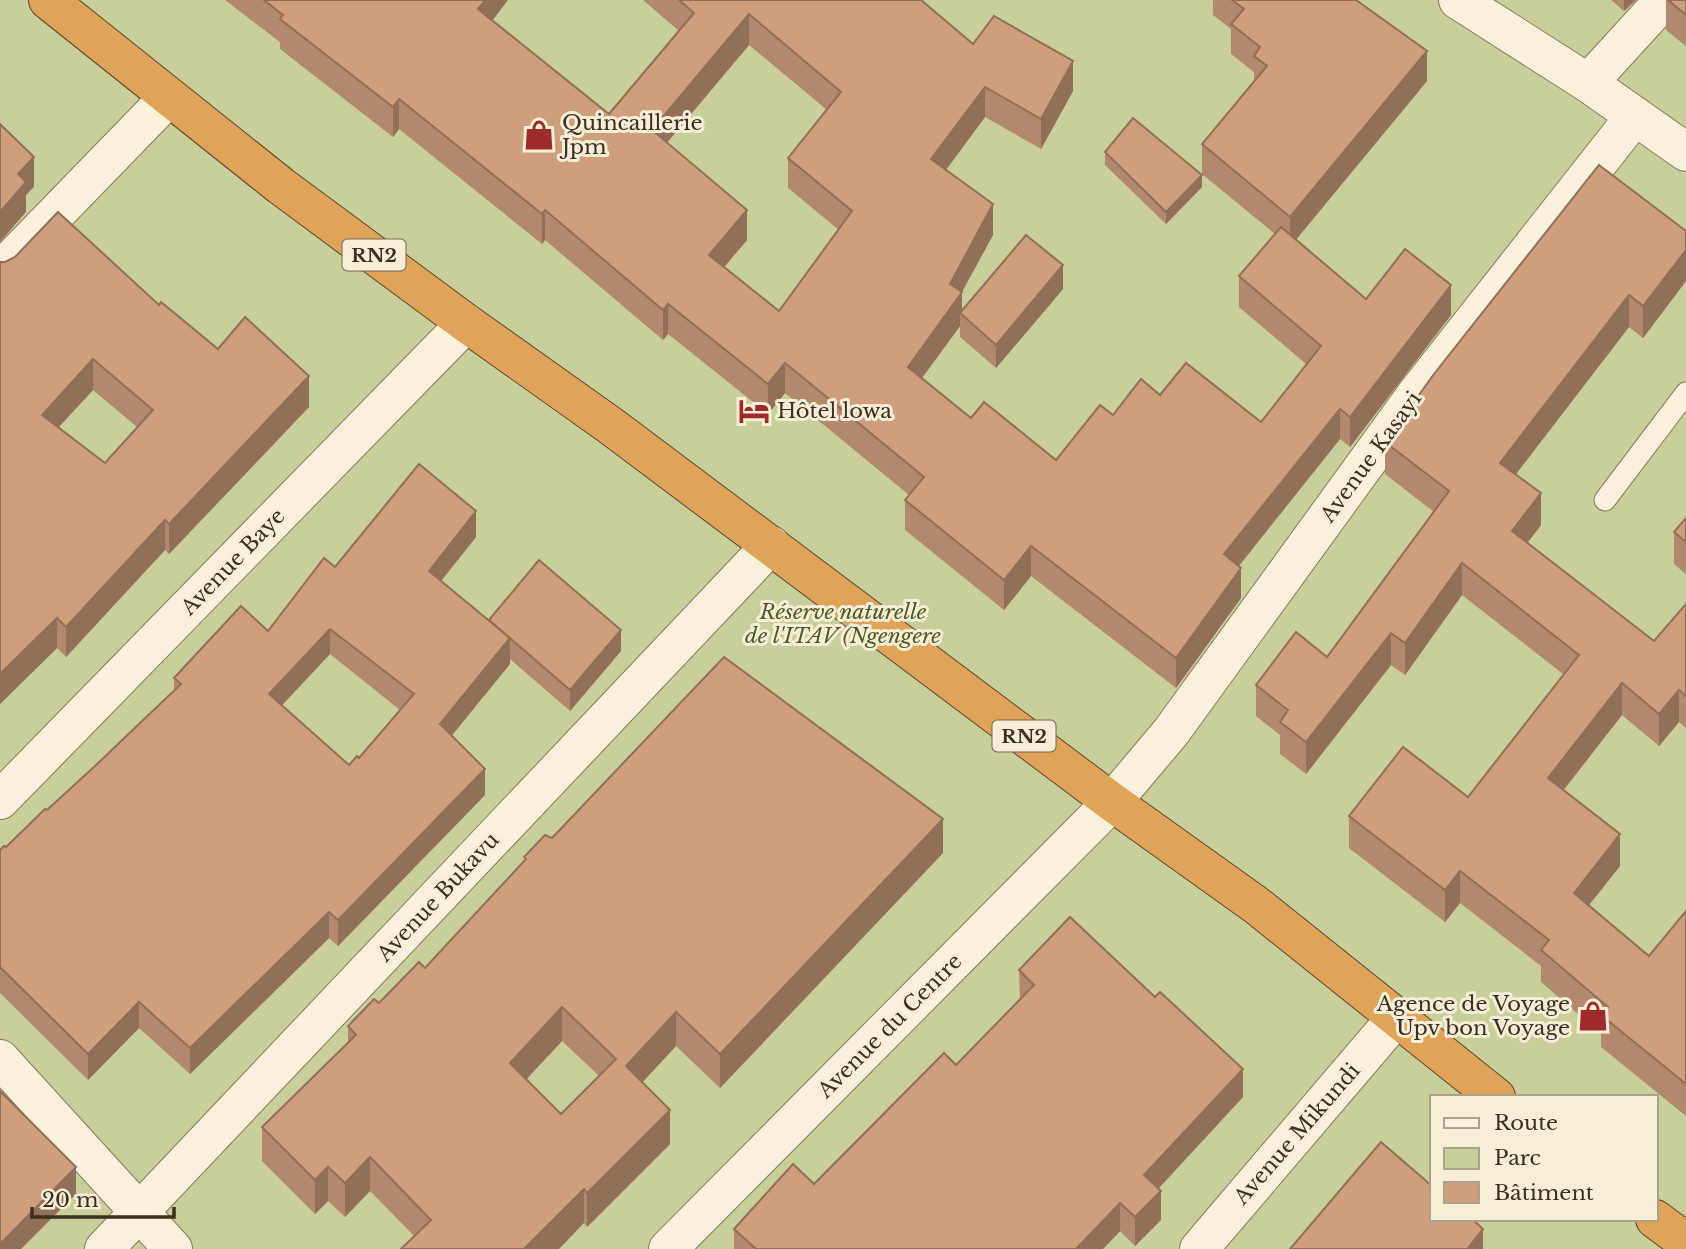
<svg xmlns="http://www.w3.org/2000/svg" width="1686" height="1249" font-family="'Libre Baskerville',serif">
  <rect width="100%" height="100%" fill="#f0e4c8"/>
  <!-- green -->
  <path fill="#c9cf9b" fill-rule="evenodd" d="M0,0H1686V1249H0ZM1432,1097H1656V1219H1432Z"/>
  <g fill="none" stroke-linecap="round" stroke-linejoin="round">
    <!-- lane casing -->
    <g stroke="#8d765c" stroke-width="23">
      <polyline id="lane" points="1605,500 1686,393"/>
    </g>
    <!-- street casing -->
    <g stroke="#8d765c" stroke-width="40">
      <g id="street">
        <polyline points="1458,0 1588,83 1686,152"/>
        <polyline points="1588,83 1664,0"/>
        <polyline points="0,271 169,97"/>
        <polyline points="0,800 466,323"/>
        <polyline points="0,1059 173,1249"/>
        <polyline points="104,1249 771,545"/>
        <polyline points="668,1249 1112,802 1171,732 1417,393 1635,116"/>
        <polyline points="1199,1249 1396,1018"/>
      </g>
    </g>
    <!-- highway casing -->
    <g stroke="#5b4430" stroke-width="40">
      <g id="highway">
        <polyline points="48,0 281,186 466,323 611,426 1112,802 1256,905 1496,1097"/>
        <polyline points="1655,1219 1686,1242"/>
      </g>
    </g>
    <!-- lane -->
    <use href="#lane" stroke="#faf1dc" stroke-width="21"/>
    <!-- street -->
    <use href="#street" stroke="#faf1dc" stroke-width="38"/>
    <!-- highway -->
    <use href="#highway" stroke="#e0a458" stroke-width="38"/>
  </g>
  <!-- wall -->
  <g fill="#b2896c" fill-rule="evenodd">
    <path d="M225,0H508L492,21L609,114L679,31L643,0H921L973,44L1073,91L1041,149L985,117L946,170L993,235L962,292V310L1063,289L996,368L960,337V326L922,378L971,418L1056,460L1113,415L1160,395L1261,422L1306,364L1239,307V276L1275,234L1202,174V144L1254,82V72L1231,54V29L1213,15V0H1356L1427,81L1296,239L1366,299L1451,315L1350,447L1340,439L1239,566L1241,598L1176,688L1031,576L1004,610L905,530V500L909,495L785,393L768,414L668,334L663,340L545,240L542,244L399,129L393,137L280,49V42ZM749,45L827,110L788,158V188L839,230L779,311L724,267L747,240L667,143Z"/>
    <polygon points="1611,0 1636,0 1624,11"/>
    <polygon points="1666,0 1686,0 1686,46 1666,30"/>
    <polygon points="1105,152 1202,187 1166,224 1105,165"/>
    <polygon points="1686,250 1686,281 1643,338 1629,327 1515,474 1541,525 1527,543 1654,641 1686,604 1686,728 1679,722 1659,746 1622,715 1564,790 1620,866 1589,905 1649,956 1686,911 1686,1116 1601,1047 1601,1034 1541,982 1541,966 1460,903 1445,922 1349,848 1349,816 1468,797 1563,674 1462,595 1405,675 1391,665 1306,774 1280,754 1280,735 1256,716 1256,685 1327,657 1434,512 1385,474 1385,442"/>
    <path d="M0,262L159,305L218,349L309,407L169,554L165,550L66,657L57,648L0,704ZM93,390L137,427L105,463L59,427Z"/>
    <polygon points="1674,532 1686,542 1686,574 1674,564"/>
    <path d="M476,537L441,581L489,621L621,651L570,711L510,659V664L451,736L485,795L338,946L329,938L190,1074L139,1028L88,1080L0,993V850L6,847L95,766L174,691V678L268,631L335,567ZM330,654L400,710L359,758L349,765L282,705Z"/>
    <path d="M552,838L943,853L720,1088L676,1046L642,1082L670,1144L587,1227L584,1223L414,1236L370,1191L345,1217L328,1201L315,1214L262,1161V1127L348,1043V1026L425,968L524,862V857ZM562,1041L599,1076L561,1114L526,1079Z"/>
    <polygon points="1019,970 1243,1097 1158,1189 1161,1220 1135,1246 1120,1231 1103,1249 734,1249 734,1229 814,1184 956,1065 1020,1000"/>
  </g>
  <!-- shaded-wall -->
  <g fill="#916f58">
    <polygon points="485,0 508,0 478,39 478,9"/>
    <polygon points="1624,0 1636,0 1624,11"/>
    <polygon points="749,14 749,45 652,160 652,130"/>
    <polygon points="1427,51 1427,81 1290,247 1290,217"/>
    <polygon points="1073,61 1073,91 1041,149 1041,119"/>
    <polygon points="985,87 985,117 931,190 931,159"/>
    <polygon points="399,99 399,129 393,137 393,107"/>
    <polygon points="34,157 34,187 26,195 26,212 0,242 0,212 18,174"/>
    <polygon points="1202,175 1202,187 1166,224 1166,212"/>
    <polygon points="993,204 993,235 959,297 962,292 962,316 960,313 960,326 908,397 908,367 950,284"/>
    <polygon points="545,210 545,240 542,244 542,214"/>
    <polygon points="747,210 747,240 709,285 709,255"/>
    <polygon points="1686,250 1686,281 1643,338 1643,306"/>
    <polygon points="1063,265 1063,289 996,368 996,345"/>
    <polygon points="1451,285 1451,315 1350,447 1350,417"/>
    <polygon points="1629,295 1629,327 1500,495 1500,463"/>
    <polygon points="668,304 668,334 663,340 663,310"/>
    <polygon points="93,359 93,390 42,445 42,415"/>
    <polygon points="785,363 785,393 768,414 768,384"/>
    <polygon points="309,376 309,407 169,554 169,524"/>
    <polygon points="1340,409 1340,439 1224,584 1224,554"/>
    <polygon points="1541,493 1541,525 1512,563 1512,531"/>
    <polygon points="476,511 476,537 429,596 429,571"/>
    <polygon points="165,520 165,550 66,657 66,627"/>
    <polygon points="1031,546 1031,576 1004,610 1004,580"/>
    <polygon points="1462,563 1462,595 1405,675 1405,643"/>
    <polygon points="1241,568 1241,598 1176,688 1176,658"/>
    <polygon points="57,618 57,648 0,704 0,674"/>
    <polygon points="330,629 330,654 269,719 269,694"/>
    <polygon points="621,630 621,651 570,711 570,690"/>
    <polygon points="1391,633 1391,665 1306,774 1306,742"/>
    <polygon points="510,638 510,664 440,750 440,724"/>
    <polygon points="1622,683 1622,715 1548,809 1548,778"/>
    <polygon points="1679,690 1679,722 1659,746 1659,714"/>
    <polygon points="485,769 485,795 338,946 338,920"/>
    <polygon points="943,819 943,853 720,1088 720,1054"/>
    <polygon points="1620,834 1620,866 1574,924 1574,893"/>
    <polygon points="1460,871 1460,903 1445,922 1445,890"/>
    <polygon points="329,912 329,938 190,1074 190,1048"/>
    <polygon points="139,1002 139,1028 88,1080 88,1054"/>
    <polygon points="562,1007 562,1041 510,1097 510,1063"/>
    <polygon points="676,1012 676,1046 626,1100 626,1066"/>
    <polygon points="1243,1069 1243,1097 1144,1204 1144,1175"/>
    <polygon points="670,1110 670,1144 587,1227 587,1193"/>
    <polygon points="370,1157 370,1191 345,1217 345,1183"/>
    <polygon points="76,1167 76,1194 21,1249 0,1249 0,1244"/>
    <polygon points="328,1167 328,1201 315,1214 315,1180"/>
    <polygon points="584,1189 584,1223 559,1249 524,1249"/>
    <polygon points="1161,1191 1161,1220 1135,1246 1135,1217"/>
    <polygon points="1120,1203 1120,1231 1103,1249 1076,1249"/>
    <polygon points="1483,1229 1483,1249 1467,1249"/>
  </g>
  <!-- building -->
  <g fill="#cf9f7d" stroke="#916f58" stroke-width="2" fill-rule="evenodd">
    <path d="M264,0H485L478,9L609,114L694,13L679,0H921L973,44L994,16L1073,61L1041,119L985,87L931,159L993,204L950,284L962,292L908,367L971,418L984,402L1056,460L1100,405L1113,415L1141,379L1160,395L1186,363L1261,422L1321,346L1239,276L1281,227L1366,299L1405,249L1451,285L1350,417L1340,409L1224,554L1241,568L1176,658L1031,546L1004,580L905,500L924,477L785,363L768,384L668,304L663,310L545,210L542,214L399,99L393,107L280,19L283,15ZM749,14L841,92L788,158L852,211L779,311L709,255L747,210L652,130Z"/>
    <polygon points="1232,0 1356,0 1427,51 1290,217 1202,144 1267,66 1254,56 1260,47 1231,24 1244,9"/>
    <polygon points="1668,0 1686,0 1686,15"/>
    <polygon points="1133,118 1202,175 1166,212 1105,152"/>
    <polygon points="0,124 34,157 18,174 26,182 0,212"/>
    <polygon points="1599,165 1686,231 1686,250 1643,306 1629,295 1500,463 1541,493 1512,531 1654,641 1686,604 1686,696 1679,690 1659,714 1622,683 1548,778 1620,834 1574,893 1649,956 1686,911 1686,1084 1601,1015 1608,1007 1541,950 1549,940 1460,871 1445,890 1349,816 1403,747 1468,797 1579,655 1462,563 1405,643 1391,633 1306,742 1280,722 1288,710 1256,685 1296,632 1327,657 1449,491 1385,442 1434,374"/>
    <path d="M58,212L159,305L161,302L218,349L245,317L309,376L169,524L165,520L66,627L57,618L0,674V262H5L15,257ZM93,359L153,410L105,463L42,415Z"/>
    <polygon points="1026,235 1063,265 996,345 960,313"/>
    <path d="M419,464L476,511L429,571L510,638L440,724L485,769L338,920L329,912L190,1048L139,1002L88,1054L0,967V850L4,846L6,847L45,809L47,810L95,766L181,684L174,678L241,606L268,631L324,558L335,567ZM330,629L414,694L359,758L357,756L349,765L269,694Z"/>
    <polygon points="1686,518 1686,542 1674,532"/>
    <polygon points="539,560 621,630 570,690 489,620"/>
    <path d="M724,657L943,819L720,1054L676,1012L626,1066L670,1110L587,1193L584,1189L524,1249H401L431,1220L370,1157L345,1183L328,1167L315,1180L262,1127L356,1035L348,1026L374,999L379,1003L419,962L425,968L526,859L524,857L545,835L552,838ZM562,1007L616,1059L561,1114L510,1063Z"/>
    <polygon points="1070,917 1155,997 1160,992 1243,1069 1144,1175 1161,1191 1135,1217 1120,1203 1076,1249 756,1249 734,1229 793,1164 814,1184 944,1053 956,1065 1034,985 1019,970"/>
    <polygon points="0,1091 76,1167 0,1244"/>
    <polygon points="1381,1142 1432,1186 1432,1219 1472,1219 1483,1229 1467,1249 1290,1249"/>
  </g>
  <!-- icons -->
  <defs>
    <g id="shop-bare" transform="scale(2.415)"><path d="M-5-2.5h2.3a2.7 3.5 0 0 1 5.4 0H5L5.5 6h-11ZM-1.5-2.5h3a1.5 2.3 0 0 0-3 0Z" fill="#9e2a2b" stroke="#f7eed8" stroke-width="2.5" paint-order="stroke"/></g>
    <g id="hotel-bare" transform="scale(2.415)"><path d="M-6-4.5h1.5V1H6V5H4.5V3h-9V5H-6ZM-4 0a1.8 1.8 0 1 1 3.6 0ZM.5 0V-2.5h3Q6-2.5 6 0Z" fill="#9e2a2b" stroke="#f7eed8" stroke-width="2.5" paint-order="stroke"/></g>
  </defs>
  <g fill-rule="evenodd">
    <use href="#shop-bare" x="539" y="135"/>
    <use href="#hotel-bare" x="754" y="411"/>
    <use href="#shop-bare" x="1593" y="1016"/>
  </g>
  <g text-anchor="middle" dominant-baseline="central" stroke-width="6" stroke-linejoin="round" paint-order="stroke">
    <!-- shield labels -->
    <g fill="#f7eed8" stroke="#756857" stroke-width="2">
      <rect x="342.5" y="239.5" width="63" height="31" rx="5"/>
      <rect x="992.5" y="720.5" width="63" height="31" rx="5"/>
    </g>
    <g font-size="19" font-weight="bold" fill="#3d2e20">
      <text x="374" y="255">RN2</text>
      <text x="1024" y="736">RN2</text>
    </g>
    <!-- poi labels -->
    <g font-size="21" fill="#3d2e20" stroke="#f7eed8" text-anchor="start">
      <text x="562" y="123">Quincaillerie<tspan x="562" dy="24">Jpm</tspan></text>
      <text x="777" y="411">Hôtel lowa</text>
      <text x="1570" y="1004" text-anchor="end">Agence de Voyage<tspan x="1570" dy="24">Upv bon Voyage</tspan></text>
    </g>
    <!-- street labels -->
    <g font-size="21" fill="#3d2e20" stroke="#f7eed8">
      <text transform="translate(1371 457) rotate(-54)">Avenue Kasayi</text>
      <text transform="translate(233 562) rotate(-46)">Avenue Baye</text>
      <text transform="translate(438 897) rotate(-47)">Avenue Bukavu</text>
      <text transform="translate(890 1026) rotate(-45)">Avenue du Centre</text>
      <text transform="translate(1297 1134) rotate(-49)">Avenue Mikundi</text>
    </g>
    <!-- park labels -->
    <g font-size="21" font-style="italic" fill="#4d5a26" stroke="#f7eed8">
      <text x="843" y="612">Réserve naturelle<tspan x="843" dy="24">de l'ITAV (Ngengere</tspan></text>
    </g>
  </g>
  <!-- legend -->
  <rect x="1430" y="1095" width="228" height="126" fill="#f7eed8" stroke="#ada18e" stroke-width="2"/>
  <rect x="1444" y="1118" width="35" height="10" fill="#faf1dc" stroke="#ada18e" stroke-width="2"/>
  <text x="1494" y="1130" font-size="21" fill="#3d2e20">Route</text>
  <rect x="1444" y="1148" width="35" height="21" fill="#c9cf9b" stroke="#ada18e" stroke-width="2"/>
  <text x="1494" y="1165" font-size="21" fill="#3d2e20">Parc</text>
  <rect x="1444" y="1182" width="35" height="21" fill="#cf9f7d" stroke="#ada18e" stroke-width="2"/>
  <text x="1494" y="1200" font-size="21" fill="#3d2e20">Bâtiment</text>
  <!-- scale -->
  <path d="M32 1207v10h142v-10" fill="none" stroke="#3d2e20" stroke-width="3.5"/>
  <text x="42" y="1207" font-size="21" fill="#3d2e20" stroke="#f7eed8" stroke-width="5" paint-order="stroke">20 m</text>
</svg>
